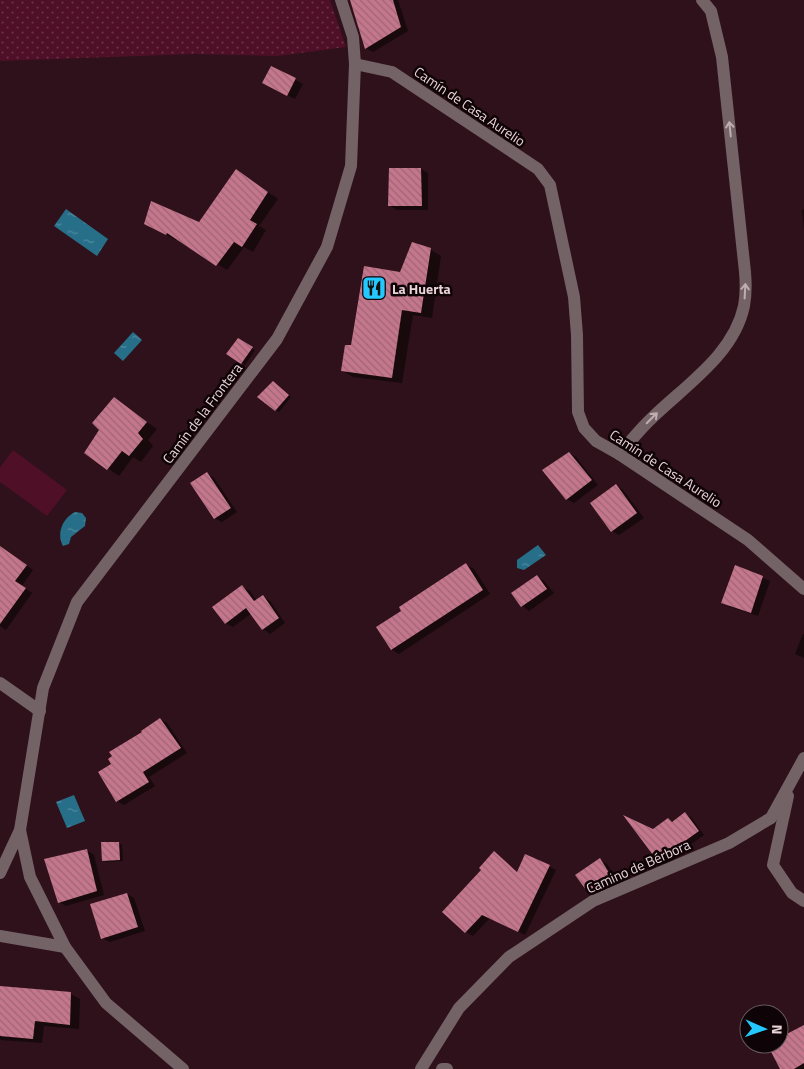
<svg xmlns="http://www.w3.org/2000/svg" width="804" height="1069" font-family="'Titillium Web',sans-serif">
  <defs>
    <pattern id="grass-dots" width="8" height="8" patternUnits="userSpaceOnUse" patternTransform="scale(1.25)"><rect width="8" height="8" fill="#4e0f27"/><path d="M2 2h.1M6 6h.1" fill="none" stroke="#683146" stroke-width="1.8" stroke-linecap="round"/></pattern>
    <pattern id="water-ripples" width="26" height="14" patternUnits="userSpaceOnUse" patternTransform="scale(1.25)"><rect width="26" height="14" fill="#276f89"/><path d="M2 4q2-2 4 0t4 0M15 11q2-2 4 0t4 0" fill="none" stroke="#51899e"/></pattern>
    <pattern id="building-back-hatch" width="6" height="6" patternUnits="userSpaceOnUse" patternTransform="scale(1.25)"><rect width="6" height="6" fill="#c4768c"/><path d="M-1 5l2 2M0 0l6 6M5-1l2 2" fill="none" stroke="#9e6676"/></pattern>
  </defs>
  <rect width="100%" height="100%" fill="#2e111a"/>
  <!-- grass -->
  <polygon fill="url(#grass-dots)" points="0,0 330,0 346,47 278,56 194,54 0,61"/>
  <!-- green -->
  <polygon fill="#4e0f27" points="13,450 67,490 47,516 0,482 0,467"/>
  <!-- water -->
  <g fill="url(#water-ripples)">
    <polygon points="66,209 108,239 97,256 54,226"/>
    <polygon points="133,332 142,340 123,361 114,353"/>
    <path d="M75,512L82,513L86,518L85,526L71,537L69,544L63,546C56,533 63,518 75,512Z"/>
    <polygon points="538,545 546,555 524,570 517,568 517,560"/>
    <polygon points="74,795 85,821 67,828 56,802"/>
  </g>
  <!-- shadow -->
  <g fill="#0007">
    <polygon points="350,0 398,0 408,31 373,52 366,48"/>
    <polygon points="272,67 303,84 295,99 271,87"/>
    <polygon points="390,169 421,169 428,173 428,210 397,210 390,206"/>
    <polygon points="237,171 278,199 259,226 266,230 253,252 244,247 227,270 177,238 176,240 156,230 199,223"/>
    <polygon points="804,209 804,230 802,210"/>
    <polygon points="413,244 431,250 441,256 432,318 413,315 402,383 353,377 343,371 352,346 401,274"/>
    <polygon points="238,339 255,350 245,365 228,353"/>
    <polygon points="277,384 291,397 279,412 276,410"/>
    <polygon points="114,399 157,429 148,440 153,446 141,462 133,457 119,476 85,452 101,429"/>
    <polygon points="569,453 576,457 598,485 574,503 566,499"/>
    <polygon points="207,474 214,478 237,512 222,522 214,518"/>
    <polygon points="616,485 623,490 644,518 619,535 612,531"/>
    <polygon points="0,550 8,552 33,570 22,586 32,593 6,630 0,626"/>
    <polygon points="466,565 474,569 490,594 399,654 392,650 378,628"/>
    <polygon points="735,567 770,581 758,616 730,607 723,603"/>
    <polygon points="537,577 544,581 554,593 529,611 522,606 512,593"/>
    <polygon points="242,587 250,591 257,601 263,597 270,601 285,623 270,634 263,629 252,613 233,627 225,623"/>
    <polygon points="803,634 804,634 804,658 795,654"/>
    <polygon points="160,719 167,723 187,753 149,777 155,786 124,805 117,801 113,764 144,732"/>
    <polygon points="685,814 691,817 704,835 690,845 692,846 666,866 660,862 653,830 668,819 674,822"/>
    <polygon points="119,843 122,845 123,861 106,862 103,860"/>
    <polygon points="87,850 94,855 104,895 66,906 59,902"/>
    <polygon points="494,853 518,872 549,866 556,870 525,935 490,918 473,936 466,932 443,912 483,870"/>
    <polygon points="600,860 607,864 621,885 597,897 589,893"/>
    <polygon points="127,894 134,898 145,931 110,942 102,938"/>
    <polygon points="0,987 71,994 80,999 79,1029 44,1026 42,1043 0,1040"/>
    <polygon points="804,1027 804,1069 782,1069 770,1044 779,1044 779,1039"/>
  </g>
  <!-- building -->
  <g fill="url(#building-back-hatch)">
    <polygon points="350,0 393,0 401,27 365,49"/>
    <polygon points="271,66 296,78 287,96 262,83"/>
    <polygon points="389,168 421,168 422,206 388,206"/>
    <polygon points="236,169 268,192 250,220 257,224 242,247 234,242 216,266 167,233 166,235 144,224 151,201 199,222"/>
    <polygon points="412,242 431,248 421,313 402,310 392,378 341,371 345,345 351,345 364,266 400,272"/>
    <polygon points="238,338 253,347 241,364 226,354"/>
    <polygon points="273,381 289,395 275,411 257,397"/>
    <polygon points="114,397 147,422 138,433 143,439 129,456 122,451 107,470 84,453 99,430 92,423"/>
    <polygon points="569,452 592,480 566,500 542,470"/>
    <polygon points="207,472 231,508 214,519 190,483"/>
    <polygon points="616,484 637,513 611,532 590,503"/>
    <polygon points="0,546 27,565 15,581 26,588 0,624"/>
    <polygon points="466,563 483,590 391,650 376,627 401,611 399,607"/>
    <polygon points="735,565 763,576 751,613 721,603"/>
    <polygon points="537,575 547,589 521,607 511,593"/>
    <polygon points="242,585 254,601 263,595 279,618 262,630 246,608 225,624 212,607"/>
    <polygon points="160,718 181,748 143,772 149,782 116,802 98,772 111,764 108,759 112,756 109,752 142,732 141,731"/>
    <polygon points="685,812 699,831 685,841 687,843 659,863 623,815 653,829 668,818 672,822"/>
    <polygon points="101,842 119,842 120,860 102,861"/>
    <polygon points="87,849 97,891 58,903 44,859"/>
    <polygon points="494,851 517,872 525,854 550,865 518,932 482,915 465,933 442,912 481,870 479,868"/>
    <polygon points="600,858 614,881 589,894 575,875"/>
    <polygon points="127,893 138,927 101,939 90,904"/>
    <polygon points="0,986 71,992 70,1025 35,1021 33,1039 0,1036"/>
    <polygon points="804,1025 804,1063 794,1069 780,1069 767,1044 779,1044 779,1038"/>
  </g>
  <g fill="none" stroke-linecap="round" stroke-linejoin="round">
    <!-- minor -->
    <g stroke="#736266" stroke-width="12">
      <polyline points="355,64 392,72 538,169 550,185 574,297 577,335 578,412 584,428 596,441 619,454 748,540 804,589"/>
      <path d="M619,454C630,442 641,428 653,417C686,385 734,354 744,306C746,295 746,283 745,272L722,57L711,11L702,0"/>
      <polyline points="0,683 40,711"/>
      <polyline points="788,796 773,865 792,893 804,901"/>
      <polyline points="20,830 30,877 65,947 106,1003 183,1069"/>
      <polyline points="0,873 20,830 43,688 77,602 277,339 327,247 351,166 355,64 353,37 341,0"/>
      <polyline points="0,936 65,947"/>
      <polyline points="421,1069 459,1008 509,957 593,901 729,843 771,818 804,758"/>
      <polyline points="442,1069 447,1069"/>
    </g>
  </g>
  <!-- one-way arrows -->
  <defs><path id="oneway-shaft" d="M-6 0H5M1.5-3L5.5 0L1.5 3" fill="none" stroke-width="1.6" stroke-linecap="round" stroke-linejoin="round" transform="scale(1.25)"/></defs>
  <g stroke="#c0acb1">
    <use href="#oneway-shaft" transform="translate(730 129) rotate(-96)"/>
    <use href="#oneway-shaft" transform="translate(745 291) rotate(-87)"/>
    <use href="#oneway-shaft" transform="translate(652 418) rotate(-45)"/>
  </g>
  <!-- icons -->
  <defs>
    <g id="restaurant-square" transform="scale(1.25)"><rect x="-9" y="-9" width="18" height="18" rx="4" fill="#23c9fe" stroke="#0e0306"/><path d="M-5-6h1v4h1v-4h1v4h1v-4h1v5L-1.5 .5V6h-2V.5L-5-1ZM5-6V6H3V1.5H1.5Q1.5-4 5-6Z" fill="#111"/></g>
  </defs>
  <g fill-rule="evenodd">
    <use href="#restaurant-square" x="374" y="288"/>
  </g>
  <g text-anchor="middle" dominant-baseline="central" stroke-width="5" stroke-linejoin="round" paint-order="stroke">
    <!-- street labels -->
    <g font-size="14" fill="#ead4d9" stroke="#0e0306">
      <text transform="translate(470 106) rotate(34)">Camín de Casa Aurelio</text>
      <text transform="translate(202 413) rotate(-53)">Camín de la Frontera</text>
      <text transform="translate(666 468) rotate(33)">Camín de Casa Aurelio</text>
      <text transform="translate(638 866) rotate(-24)">Camino de Bérbora</text>
    </g>
    <!-- poi labels -->
    <g font-size="14" font-weight="bold" fill="#ead4d9" stroke="#0e0306" text-anchor="start">
      <text x="392" y="288">La Huerta</text>
    </g>
  </g>
  <!-- north arrow -->
  <g transform="translate(764 1029) rotate(92)"><circle r="24" fill="#0e0306" stroke="#66575a"/>
  <path d="M0-4L9 19L0 12L-9 19Z" fill="#23c9fe"/>
  <text y="-8" font-size="14" font-weight="bold" text-anchor="middle" fill="#ead4d9">N</text>
  </g>
</svg>
